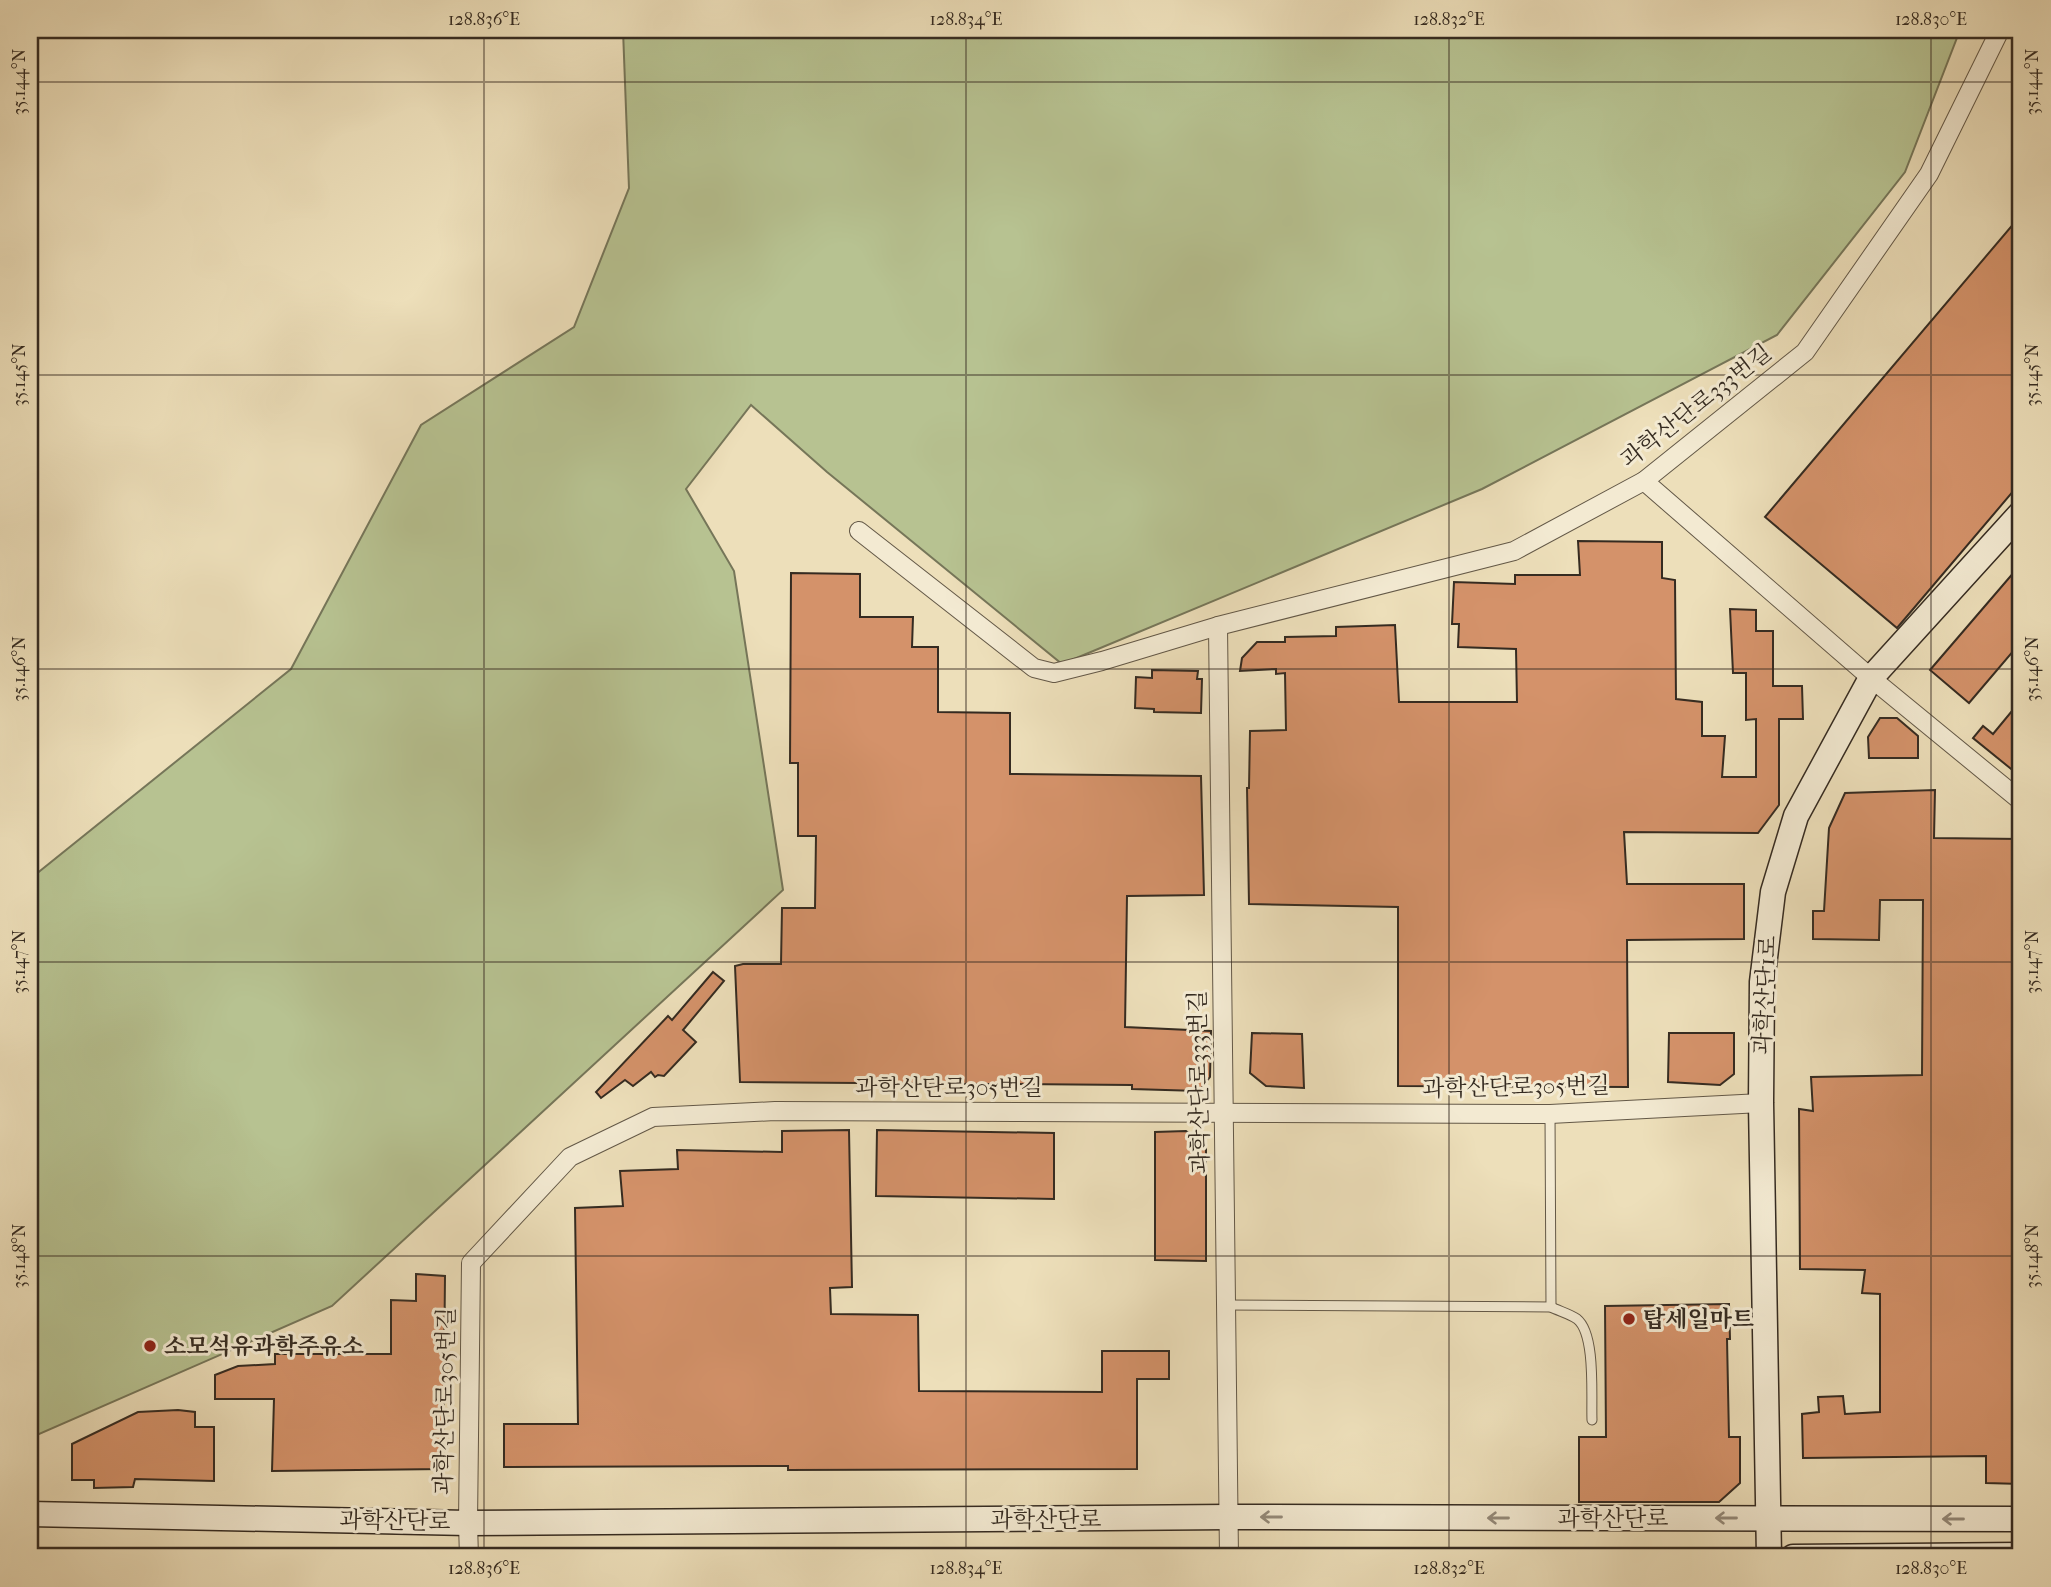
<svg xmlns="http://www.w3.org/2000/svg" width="2051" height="1587" font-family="'IM FELL French Canon','Noto Serif KR',serif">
  <rect width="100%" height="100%" fill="#eddfba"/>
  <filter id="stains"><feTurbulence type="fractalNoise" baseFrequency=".00286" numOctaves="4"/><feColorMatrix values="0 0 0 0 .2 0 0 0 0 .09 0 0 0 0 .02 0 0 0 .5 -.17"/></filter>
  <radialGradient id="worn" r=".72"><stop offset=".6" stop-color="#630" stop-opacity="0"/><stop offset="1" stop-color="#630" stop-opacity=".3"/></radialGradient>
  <!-- green -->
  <polygon fill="#b7c291" stroke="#767659" stroke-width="2" points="623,30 1960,30 1905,172 1777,335 1482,489 1062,664 827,472 751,405 686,489 734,571 783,890 332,1306 30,1438 30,879 291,669 421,425 574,327 629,188"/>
  <!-- building -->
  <g fill="#d4926a" stroke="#352b21" stroke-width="2">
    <polygon points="2021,215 2021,482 1897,628 1765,517"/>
    <polygon points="1578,541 1662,542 1662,578 1675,580 1676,699 1702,702 1702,736 1725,736 1722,777 1756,777 1756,719 1746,720 1746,673 1733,673 1730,609 1756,610 1756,631 1773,631 1773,686 1802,686 1803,719 1779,719 1779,805 1758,833 1624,832 1627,884 1744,884 1744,939 1627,940 1628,1087 1398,1086 1398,907 1249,904 1247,788 1249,788 1250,731 1286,730 1285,673 1276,674 1276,669 1240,671 1242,658 1257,642 1285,642 1285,637 1336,636 1336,627 1395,625 1399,702 1517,702 1516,649 1458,647 1459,624 1452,624 1454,582 1515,584 1515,575 1580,575"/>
    <polygon points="2021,564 2021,642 1969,703 1930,670"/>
    <polygon points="791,573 860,574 860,617 913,617 912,647 938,647 938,712 1010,713 1010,774 1201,776 1204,895 1127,896 1125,1027 1211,1031 1210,1077 1199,1091 1132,1089 1132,1085 740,1082 735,966 743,964 781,964 782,908 815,908 816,836 798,836 798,763 790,763"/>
    <polygon points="1152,670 1198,671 1197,679 1202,679 1201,713 1154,712 1154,709 1135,708 1136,677 1152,678"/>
    <polygon points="2021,700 2021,777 1973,738 1983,726 1993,734"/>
    <polygon points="1880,718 1897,718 1918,736 1918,758 1869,758 1868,737"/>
    <polygon points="1935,790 1934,838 2021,839 2021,1484 1986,1483 1986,1456 1803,1458 1802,1414 1819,1412 1818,1397 1843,1396 1845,1414 1880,1412 1880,1294 1862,1293 1865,1270 1800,1269 1799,1109 1813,1111 1811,1077 1922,1075 1923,900 1880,900 1879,940 1813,939 1813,911 1824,911 1829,828 1845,793"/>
    <polygon points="713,972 724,981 683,1030 696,1042 664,1076 658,1075 655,1077 651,1072 633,1086 625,1080 601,1098 596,1092 668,1016 672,1020"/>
    <polygon points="1252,1033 1302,1034 1304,1088 1266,1086 1250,1073"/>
    <polygon points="1669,1033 1734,1033 1734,1074 1720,1085 1668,1082"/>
    <polygon points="849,1130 852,1287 830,1288 831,1314 918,1315 919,1391 1102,1392 1102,1351 1169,1351 1169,1379 1137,1379 1137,1469 788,1470 788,1466 504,1467 504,1424 578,1424 575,1208 623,1206 620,1171 678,1169 677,1150 782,1152 782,1131"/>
    <polygon points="877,1130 1054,1133 1054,1199 876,1196"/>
    <polygon points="1186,1131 1206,1146 1206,1261 1155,1260 1155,1132"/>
    <polygon points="416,1274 445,1276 443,1469 272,1471 274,1399 215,1399 215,1375 238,1366 275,1364 275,1354 391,1354 391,1300 416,1301"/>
    <polygon points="1729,1304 1730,1339 1727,1339 1729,1437 1740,1437 1740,1483 1719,1502 1579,1502 1579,1437 1606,1437 1605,1306"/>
    <polygon points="178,1410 195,1412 195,1427 214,1427 214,1481 135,1479 133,1487 94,1488 94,1480 72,1480 72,1444 138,1412"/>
  </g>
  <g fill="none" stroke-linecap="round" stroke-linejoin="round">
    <!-- service casing -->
    <g stroke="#635847" stroke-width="11">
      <g id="service">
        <polyline points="1550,1114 1551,1307"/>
        <path d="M1226,1305L1551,1307C1559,1311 1570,1314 1577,1319C1596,1334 1591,1397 1592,1420"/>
      </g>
    </g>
    <!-- minor casing -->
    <g stroke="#635847" stroke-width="20">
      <g id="minor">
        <polyline points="1644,481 1871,678 2021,801"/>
        <polyline points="859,531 1034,668 1054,673 1102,661 1218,626 1514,551 1644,481 1805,352 1929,174 2000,30"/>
        <polyline points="1218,626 1229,1557"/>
        <polyline points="469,1557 468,1523 471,1263 570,1157 653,1117 775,1111 1550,1114 1761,1103"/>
      </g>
    </g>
    <!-- secondary casing -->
    <g stroke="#352b21" stroke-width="27">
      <g id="secondary">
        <polyline points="30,1514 468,1523 1229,1517 2021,1519"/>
        <polyline points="1769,1557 1761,1103 1762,982 1773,892 1796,816 1871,678 2021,513"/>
        <polyline points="1793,1557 2021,1555"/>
      </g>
    </g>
    <!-- service -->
    <use href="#service" stroke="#f3ead2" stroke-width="9"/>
    <!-- minor -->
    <use href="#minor" stroke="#f3ead2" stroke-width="18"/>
    <!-- secondary -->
    <use href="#secondary" stroke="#f3ead2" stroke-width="24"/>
  </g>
  <!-- one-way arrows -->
  <defs><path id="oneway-shaft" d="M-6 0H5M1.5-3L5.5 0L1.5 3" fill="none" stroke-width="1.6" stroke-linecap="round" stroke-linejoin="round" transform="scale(1.75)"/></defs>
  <g stroke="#948a7a">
    <use href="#oneway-shaft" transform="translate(1271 1517) rotate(-180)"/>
    <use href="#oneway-shaft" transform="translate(1498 1518) rotate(-180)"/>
    <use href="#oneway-shaft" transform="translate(1726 1518) rotate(-180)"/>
    <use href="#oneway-shaft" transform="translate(1953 1519) rotate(-180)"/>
  </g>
  <!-- ticks -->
  <path fill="none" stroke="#352b21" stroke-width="2" stroke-opacity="0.45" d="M484,30V1557M966,30V1557M1449,30V1557M1931,30V1557M30,82H2021M30,375H2021M30,669H2021M30,962H2021M30,1256H2021M30,1550H2021"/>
  <!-- markers -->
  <g fill="#8f2418" stroke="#f3ead2" stroke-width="2.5">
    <circle cx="1629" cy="1319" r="7"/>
    <circle cx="150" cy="1346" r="7"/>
  </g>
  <g text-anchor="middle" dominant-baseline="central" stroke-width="6" stroke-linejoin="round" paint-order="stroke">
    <!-- street labels -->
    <g font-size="23" fill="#352b21" stroke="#f3ead2">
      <text transform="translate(1696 406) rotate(-38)">과학산단로333번길</text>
      <text transform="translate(1765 995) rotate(-87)">과학산단1로</text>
      <text transform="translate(1199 1082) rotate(-91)">과학산단로333번길</text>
      <text x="949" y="1087">과학산단로305번길</text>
      <text transform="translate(1516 1087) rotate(-1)">과학산단로305번길</text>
      <text transform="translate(445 1401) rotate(-89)">과학산단로305번길</text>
      <text x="1613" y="1518">과학산단로</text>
      <text x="1046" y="1519">과학산단로</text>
      <text transform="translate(395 1521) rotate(1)">과학산단로</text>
    </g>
    <!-- poi labels -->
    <g font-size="23" font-weight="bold" fill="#352b21" stroke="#f3ead2" text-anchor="start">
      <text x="1643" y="1319">탑세일마트</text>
      <text x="164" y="1346">소모석유과학주유소</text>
    </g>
  </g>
  <!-- margin -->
  <rect width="2051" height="1587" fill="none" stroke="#eddfba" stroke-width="77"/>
  <rect x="38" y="38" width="1974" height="1510" fill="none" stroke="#352b21" stroke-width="2.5"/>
  <g font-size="18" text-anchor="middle" fill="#352b21">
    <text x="484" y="25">128.836°E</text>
    <text x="966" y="25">128.834°E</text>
    <text x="1449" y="25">128.832°E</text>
    <text x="1931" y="25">128.830°E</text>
    <text transform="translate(2032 82) rotate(-90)" y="6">35.144°N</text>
    <text transform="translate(19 82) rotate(-90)" y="6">35.144°N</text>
    <text transform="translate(2032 375) rotate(-90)" y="6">35.145°N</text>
    <text transform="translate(19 375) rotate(-90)" y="6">35.145°N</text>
    <text transform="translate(2032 669) rotate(-90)" y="6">35.146°N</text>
    <text transform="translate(19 669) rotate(-90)" y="6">35.146°N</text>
    <text transform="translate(2032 962) rotate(-90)" y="6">35.147°N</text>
    <text transform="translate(19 962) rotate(-90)" y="6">35.147°N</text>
    <text transform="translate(2032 1256) rotate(-90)" y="6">35.148°N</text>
    <text transform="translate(19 1256) rotate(-90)" y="6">35.148°N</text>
    <text x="484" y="1574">128.836°E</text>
    <text x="966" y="1574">128.834°E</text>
    <text x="1449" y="1574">128.832°E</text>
    <text x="1931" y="1574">128.830°E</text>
  </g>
  <rect width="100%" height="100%" filter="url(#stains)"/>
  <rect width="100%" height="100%" fill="url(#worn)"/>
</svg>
